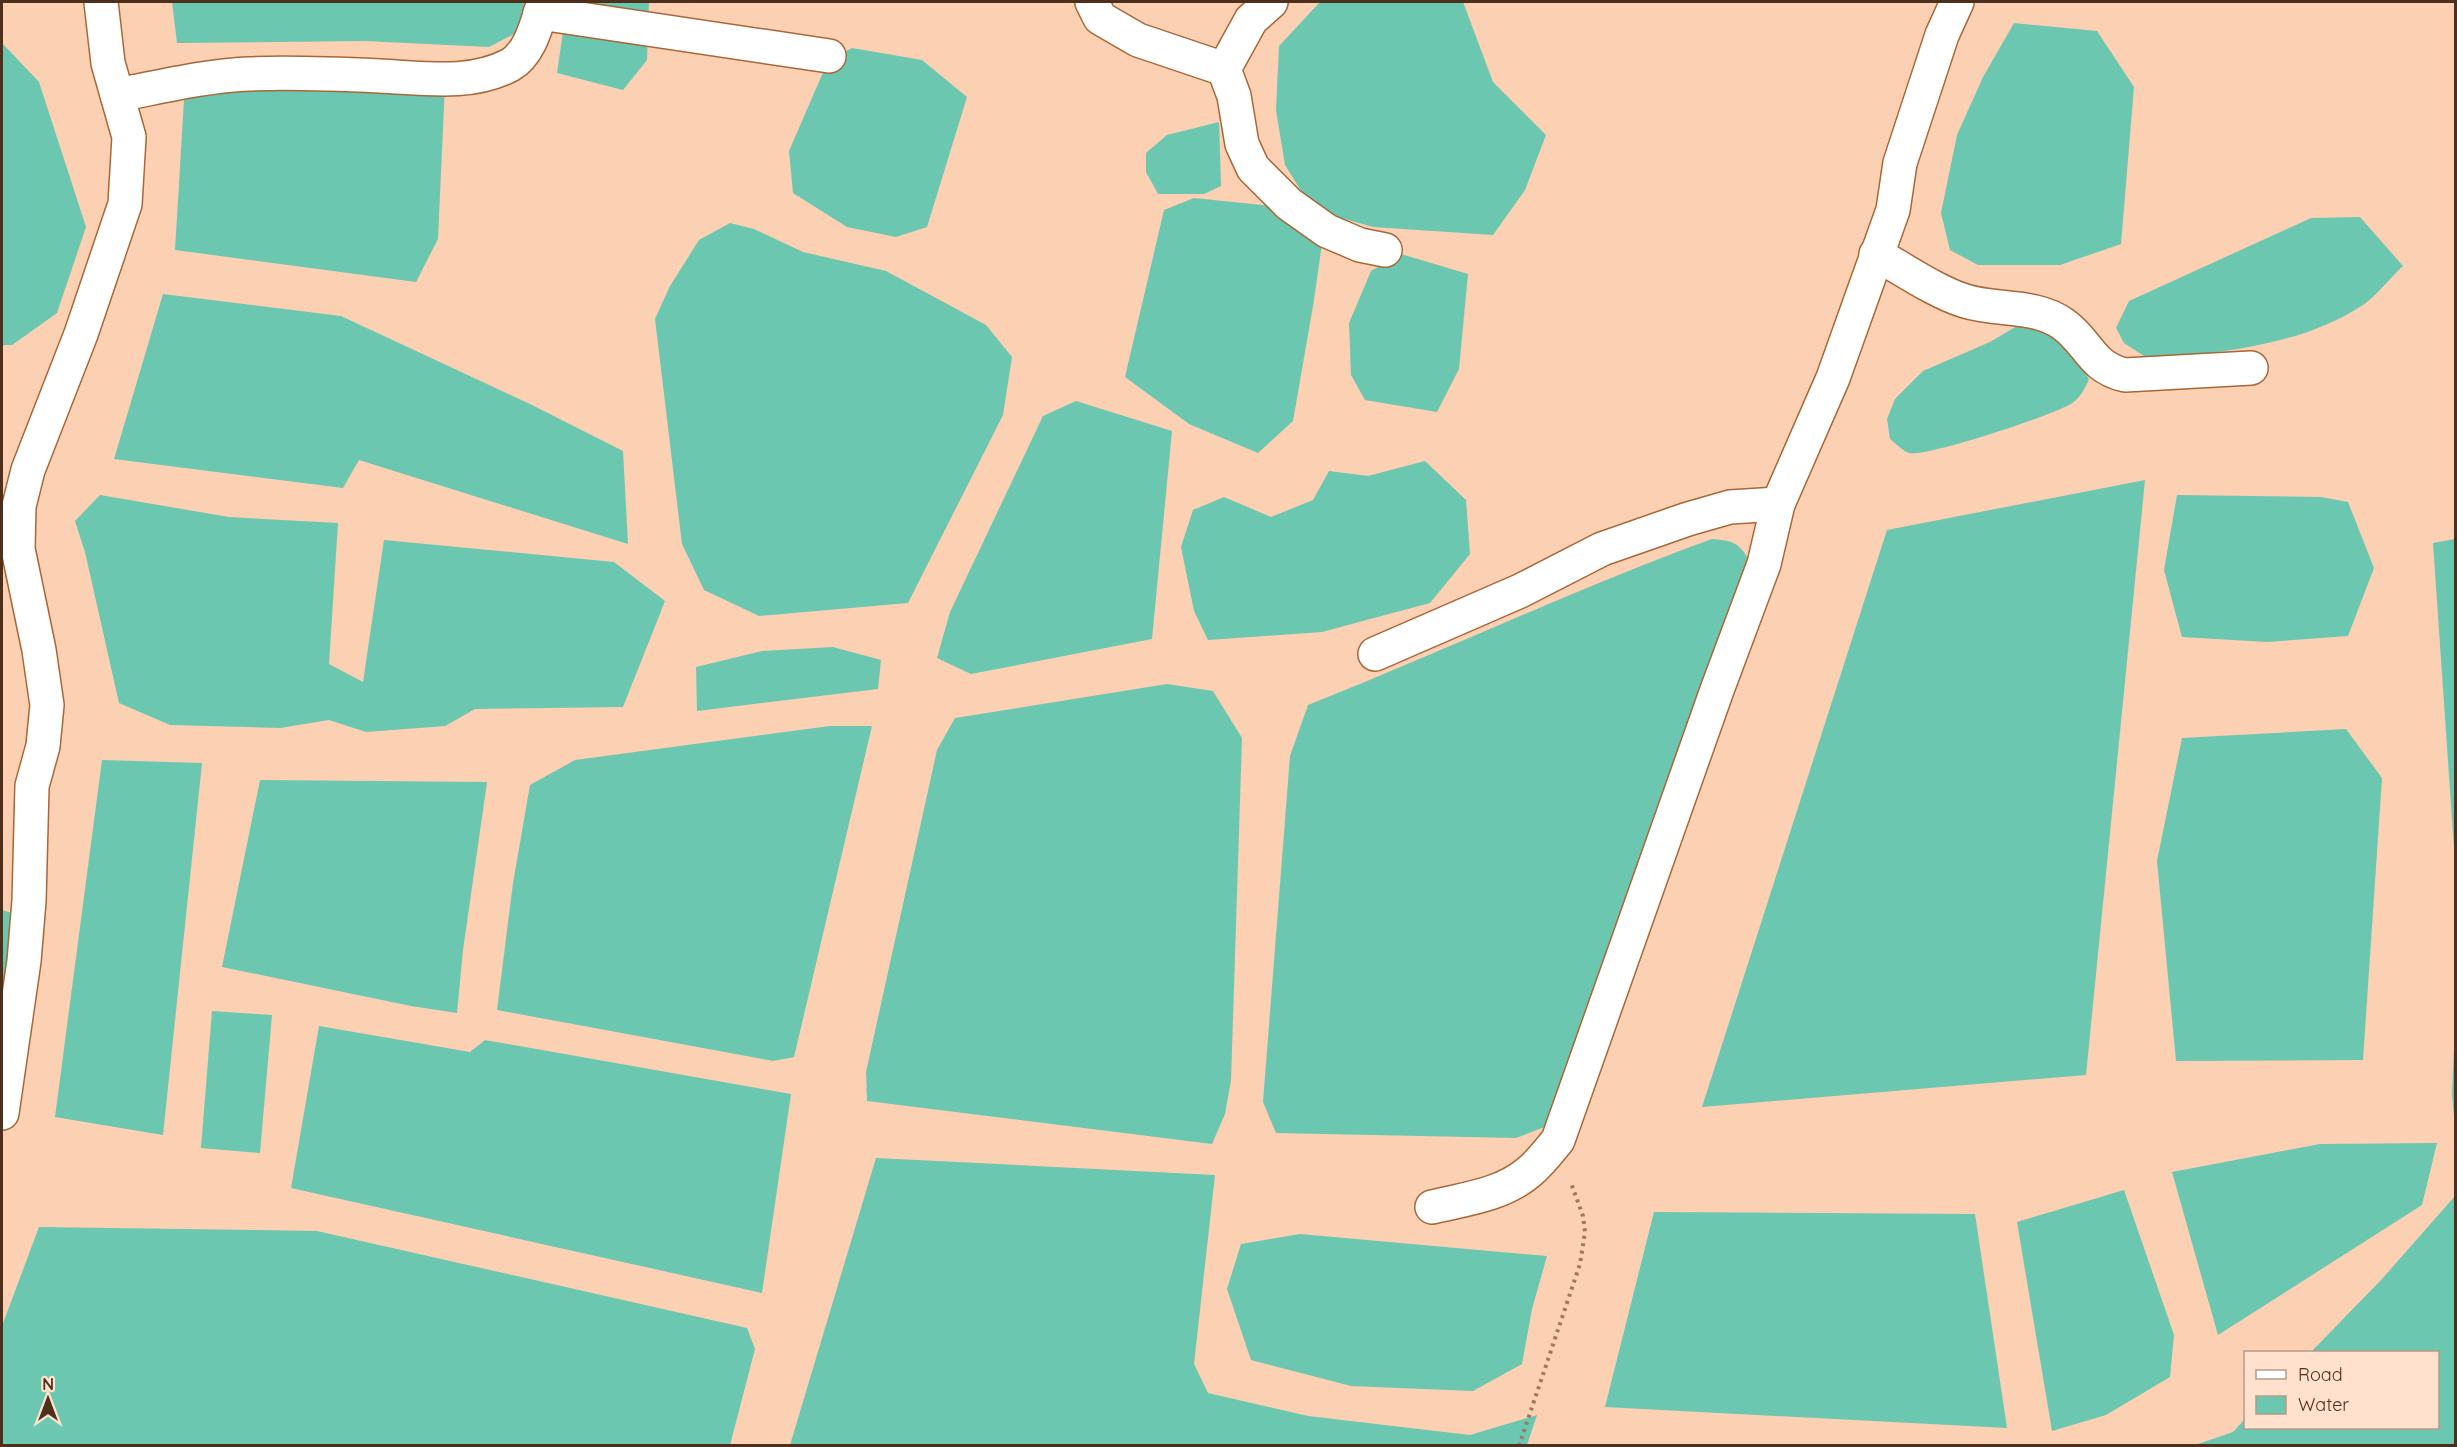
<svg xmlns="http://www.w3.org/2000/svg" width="2457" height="1447" font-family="Quicksand,sans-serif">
  <rect width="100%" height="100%" fill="#fcd0b3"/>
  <!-- water -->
  <g fill="#6bc7b0">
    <polygon points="172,2 530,2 516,33 489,47 365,41 177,43"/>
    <polygon points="577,2 649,2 647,60 623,90 557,73 565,18"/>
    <polygon points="1320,2 1463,2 1493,82 1546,135 1525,190 1493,235 1373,227 1313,210 1285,165 1276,110 1279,46"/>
    <polygon points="2014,23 2097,31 2134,87 2121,244 2060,265 1978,265 1950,250 1941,213 1957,135 1983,77"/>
    <polygon points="2,43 39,82 86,227 57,313 12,345 2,345"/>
    <polygon points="852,48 922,60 967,97 927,227 896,237 847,227 793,193 789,151 828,61"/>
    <polygon points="236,78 445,84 438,239 416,282 175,250 184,100"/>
    <polygon points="1219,122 1221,186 1204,194 1158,194 1146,172 1146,153 1167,135"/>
    <polygon points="1194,198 1283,207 1322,244 1313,306 1293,421 1258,453 1189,424 1125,377 1164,210"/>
    <path d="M2360,217L2403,266C2390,278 2377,295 2363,305C2301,346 2221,352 2150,360L2124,343L2116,328L2129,301L2311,218Z"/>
    <polygon points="730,223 754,229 803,252 886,271 986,325 1012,357 1003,415 908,603 759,616 704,590 682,544 655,319 670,286 699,240"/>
    <polygon points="1401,254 1468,274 1459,369 1437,412 1365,400 1351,375 1349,323 1371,271"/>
    <polygon points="163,294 341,316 530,404 623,451 628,544 359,460 343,488 114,459"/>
    <path d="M2038,321L2072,345L2089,380C2083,391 2080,399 2069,405C2049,416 1928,457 1909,453C1903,451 1895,443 1890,439L1887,419L1895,399L1923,371L1990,342L2022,323Z"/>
    <polygon points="1076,401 1172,431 1152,639 971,674 937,658 950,612 1043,416"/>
    <polygon points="1425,461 1466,500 1470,554 1430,603 1322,632 1208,640 1194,611 1181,547 1193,510 1224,497 1271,517 1313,500 1329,471 1368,476"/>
    <polygon points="2145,480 2086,1075 1702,1107 1887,530"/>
    <polygon points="100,495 229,517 338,523 329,664 363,682 384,540 614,562 665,601 623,707 475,709 445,726 366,732 329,720 280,728 170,725 119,703 85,552 75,521"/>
    <polygon points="2177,495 2321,497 2348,502 2374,568 2348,636 2267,642 2182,637 2164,570"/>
    <path d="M1712,539C1734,541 1738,542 1750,561L1547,1126L1516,1138L1276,1133L1263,1102L1290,756L1308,705C1444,651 1575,589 1712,539Z"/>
    <polygon points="2455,539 2456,539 2455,863 2433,543"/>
    <polygon points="833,647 881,660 878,689 697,711 696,667 762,651"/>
    <polygon points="1167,684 1213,691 1242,738 1231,1080 1225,1114 1212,1144 867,1101 866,1072 937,750 955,718"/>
    <polygon points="830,726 872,726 794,1057 773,1061 497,1010 513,883 530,785 575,760"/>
    <polygon points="2346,729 2382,778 2363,1060 2176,1061 2157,861 2182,738"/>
    <polygon points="102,760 202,763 163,1135 55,1117"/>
    <polygon points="260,780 487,782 463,950 457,1013 411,1006 222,967"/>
    <polygon points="2,910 24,917 2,1053"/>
    <polygon points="212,1011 272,1015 260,1153 201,1148"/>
    <polygon points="2455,1023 2456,1127 2455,1127 2452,1094"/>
    <polygon points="319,1026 470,1052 485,1040 791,1094 762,1293 291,1188"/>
    <polygon points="2437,1143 2422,1205 2218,1335 2172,1172 2320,1144"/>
    <polygon points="876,1158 1215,1175 1194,1364 1208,1393 1308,1416 1470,1435 1537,1415 1527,1445 790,1445"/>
    <polygon points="2124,1190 2174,1335 2170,1377 2106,1415 2052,1431 2017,1222"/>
    <polygon points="2455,1196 2455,1445 2195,1445 2233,1432 2245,1419 2246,1428 2438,1428 2438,1352 2311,1352 2382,1279"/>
    <polygon points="1654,1212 1975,1214 2007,1428 1605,1407"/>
    <polygon points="39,1227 317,1231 747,1328 755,1349 730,1445 2,1445 2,1326"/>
    <polygon points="1300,1234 1547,1256 1532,1309 1522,1364 1473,1391 1351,1386 1251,1360 1227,1289 1241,1244"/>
  </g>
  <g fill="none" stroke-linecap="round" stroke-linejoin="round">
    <!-- minor casing -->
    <g stroke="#a86736" stroke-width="36">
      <g id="minor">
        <polyline points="1092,2 1100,18 1138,40 1224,69"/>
        <polyline points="1271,2 1251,20 1224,69 1234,96 1242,144 1253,168 1289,204 1327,231 1360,245 1385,250"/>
        <polyline points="540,13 829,56"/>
        <path d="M117,95C160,87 204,76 248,74C292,72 337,74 380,76C424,78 470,86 510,65C531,53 537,22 544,2"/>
        <path d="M1876,254C1903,269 1936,292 1965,301C1997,311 2035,304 2063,324C2089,342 2090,367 2125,375L2251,368"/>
        <polyline points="1375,654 1520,591 1602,549 1688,519 1730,507 1778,504"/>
        <polyline points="2,1113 24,961 29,901 32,786 43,746 47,705 39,650 18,549 19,506 28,470 81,334 125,204 129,137 108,63 101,2"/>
        <path d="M1432,1207C1465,1199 1502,1195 1529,1172C1540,1163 1549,1151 1558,1140L1717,690L1764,564L1778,504L1833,378L1893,210L1900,163L1942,35L1957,2"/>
      </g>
    </g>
    <!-- path -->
    <polyline stroke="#9c7961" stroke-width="4" stroke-dasharray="3 4.5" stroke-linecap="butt" points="1519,1446 1580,1264 1585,1232 1583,1216 1571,1183"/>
    <!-- minor -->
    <use href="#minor" stroke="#fff" stroke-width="33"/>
  </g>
  <!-- border -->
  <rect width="2457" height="1447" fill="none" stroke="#4c301c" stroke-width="6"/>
  <!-- legend -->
  <rect x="2244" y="1351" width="195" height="78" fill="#ffe1cd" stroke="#b79a86" stroke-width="1.5"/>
  <rect x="2256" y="1370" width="30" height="9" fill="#ffffff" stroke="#b79a86" stroke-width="1.5"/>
  <text x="2298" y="1381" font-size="18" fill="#4c301c">Road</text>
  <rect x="2256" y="1396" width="30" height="18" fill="#6bc7b0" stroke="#b79a86" stroke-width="1.5"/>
  <text x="2298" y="1411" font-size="18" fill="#4c301c">Water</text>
  <!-- north arrow -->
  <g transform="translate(48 1399)" stroke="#ffe1cd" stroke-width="4.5" paint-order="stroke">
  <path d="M0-4.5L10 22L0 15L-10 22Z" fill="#4c301c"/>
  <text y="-9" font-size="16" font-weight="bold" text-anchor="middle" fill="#4c301c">N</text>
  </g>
</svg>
